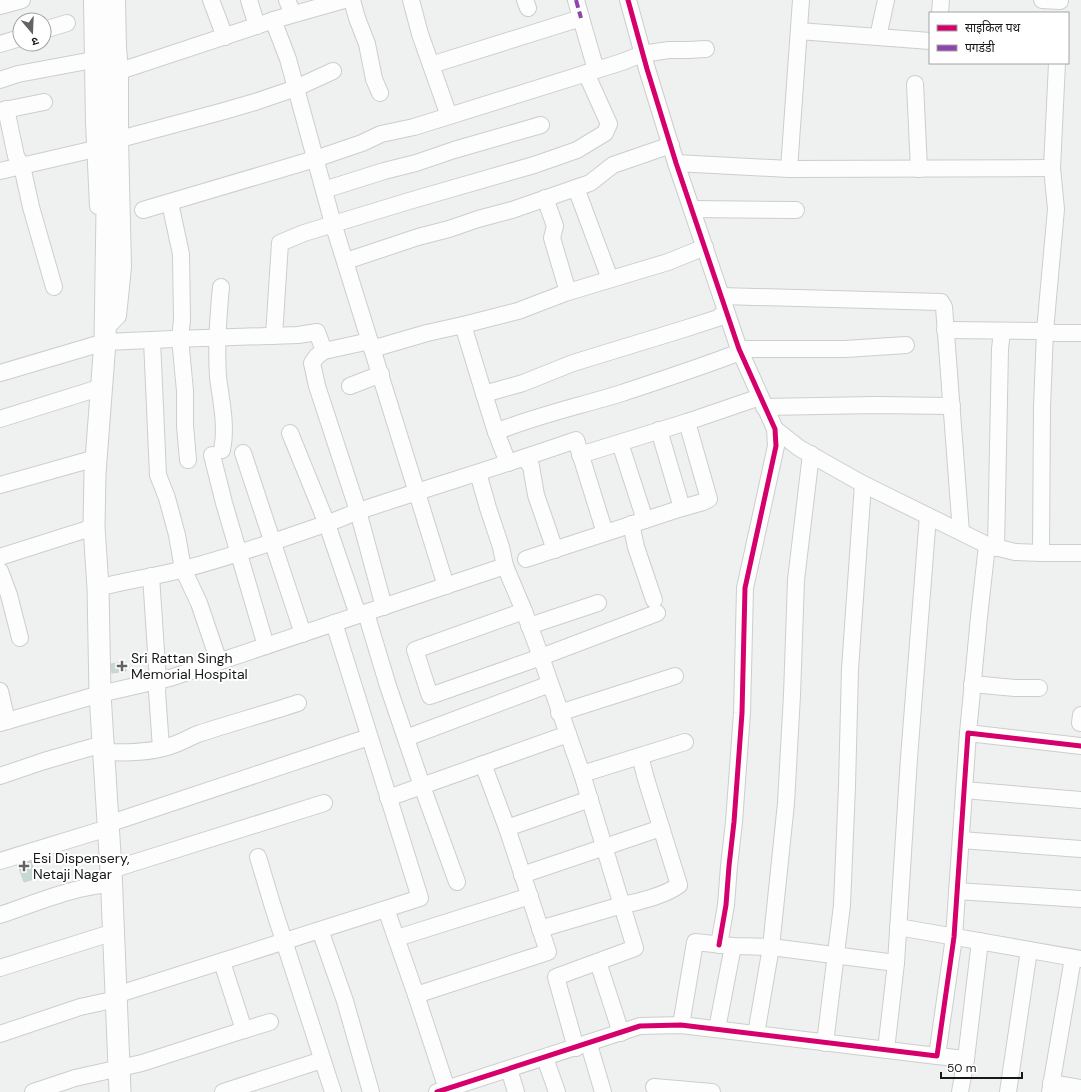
<svg xmlns="http://www.w3.org/2000/svg" width="1081" height="1092" font-family="'DM Sans','Noto Sans Devanagari',sans-serif">
  <rect width="100%" height="100%" fill="#eff1f0"/>
  <!-- building -->
  <g fill="#c6dad1" stroke="#cecfce">
    <polygon points="125,662 126,671 112,673 111,664"/>
    <polygon points="31,861 37,878 24,882 18,865"/>
  </g>
  <g fill="none" stroke-linecap="round" stroke-linejoin="round">
    <!-- minor casing -->
    <g stroke="#cccecd" stroke-width="18">
      <g id="minor">
        <polyline points="92,0 94,122 98,206"/>
        <polyline points="211,0 225,37"/>
        <polyline points="249,0 257,26"/>
        <polyline points="287,0 293,14"/>
        <polyline points="352,0 357,18 367,44 374,79 380,93"/>
        <polyline points="411,0 420,34 449,116"/>
        <polyline points="525,0 528,8"/>
        <polyline points="576,0 581,18"/>
        <polyline points="628,0 647,69 676,163 739,349 775,429 776,446 745,588 742,713 734,822 729,866 726,905 719,945"/>
        <polyline points="1042,0 1060,1"/>
        <polyline points="0,6 22,0"/>
        <polyline points="940,13 941,0"/>
        <polyline points="273,20 288,59 332,220 446,586"/>
        <polyline points="44,30 67,23"/>
        <polyline points="799,31 930,41"/>
        <polyline points="878,37 886,0"/>
        <polyline points="0,44 20,38"/>
        <polyline points="431,65 581,18 596,70"/>
        <polyline points="120,71 277,19 344,0"/>
        <polyline points="0,80 18,74 93,60"/>
        <polyline points="915,84 919,169"/>
        <polyline points="6,109 16,156 22,166 31,207 54,287"/>
        <polyline points="0,111 44,102"/>
        <polyline points="120,139 224,111 255,102 296,88 333,71"/>
        <polyline points="676,163 789,169 1052,168"/>
        <polyline points="789,169 801,0"/>
        <polyline points="0,171 95,149"/>
        <polyline points="576,188 610,279"/>
        <polyline points="324,190 384,171 416,163 454,150 541,125"/>
        <polyline points="545,198 555,226 552,238 568,292"/>
        <polyline points="170,203 181,254 182,320 180,338 185,391 185,426 188,460"/>
        <polyline points="692,209 796,210"/>
        <polyline points="143,210 315,159 362,143 381,134 414,127 622,62 642,54 669,50 688,50 706,49"/>
        <polyline points="346,261 418,237 449,229 478,219 512,210 590,183 613,165 671,145"/>
        <path d="M221,287C218,317 216,347 218,377C221,401 227,425 222,450"/>
        <polyline points="721,296 941,302 944,307 961,532"/>
        <polyline points="105,329 118,316 123,267 120,139 120,71 118,48 117,0"/>
        <polyline points="945,330 1045,331 1055,333 1081,333"/>
        <polyline points="274,336 280,243 304,233 409,201 534,165 577,150 605,133 609,124 586,73"/>
        <polyline points="152,340 158,475 167,498 177,535 183,569 199,603 219,662"/>
        <polyline points="370,341 324,351 317,356 312,363 317,386 358,511 384,607"/>
        <polyline points="372,349 427,333 463,325"/>
        <polyline points="739,349 845,349 906,345"/>
        <polyline points="0,373 105,342 174,339 298,335 317,332 324,351"/>
        <polyline points="350,386 381,374"/>
        <polyline points="484,394 463,325 518,311 565,293 668,262 705,247"/>
        <polyline points="764,407 874,405 952,406"/>
        <polyline points="0,419 102,387"/>
        <polyline points="775,429 799,448 863,484 987,545 1015,552 1041,553 1081,553"/>
        <polyline points="659,430 682,508"/>
        <polyline points="496,432 484,394 523,383 573,363 684,329 718,318 726,311"/>
        <polyline points="290,433 327,524 358,615"/>
        <polyline points="620,443 645,520"/>
        <polyline points="243,453 303,634"/>
        <polyline points="212,455 224,503 266,646"/>
        <polyline points="580,455 687,422 760,397"/>
        <polyline points="524,458 531,466 536,495 555,550"/>
        <path d="M508,463L496,432C537,415 580,406 622,393C661,380 701,367 740,352"/>
        <polyline points="478,473 488,508 501,547 505,566 524,611 541,657 582,774 635,948 556,977 576,1048"/>
        <polyline points="0,485 96,458"/>
        <polyline points="631,524 636,547 654,600"/>
        <polyline points="996,548 1000,349 1002,331"/>
        <polyline points="1041,553 1042,407 1045,331 1056,209 1052,168 1057,63"/>
        <polyline points="0,557 94,527"/>
        <polyline points="526,559 682,508 703,502 709,499 687,422"/>
        <polyline points="0,571 9,595 20,638"/>
        <polyline points="151,576 158,681 157,692 161,748"/>
        <path d="M98,588C126,580 155,577 184,569C231,557 279,540 325,524C338,520 350,514 362,510C433,486 505,465 576,440L605,533"/>
        <polyline points="524,611 415,650 430,696 541,657 657,613"/>
        <polyline points="366,613 388,686 422,786 457,882"/>
        <polyline points="529,626 598,603"/>
        <polyline points="972,684 1015,688 1039,688"/>
        <polyline points="0,691 7,721"/>
        <polyline points="559,713 675,676"/>
        <polyline points="0,723 100,694 170,678 505,566"/>
        <polyline points="1080,723 1081,715"/>
        <polyline points="968,733 979,617 987,545"/>
        <polyline points="406,738 550,684"/>
        <path d="M104,752C127,753 152,753 173,745C182,742 190,737 198,734C231,723 265,714 298,703"/>
        <polyline points="582,774 685,742"/>
        <polyline points="0,776 44,761 103,744"/>
        <polyline points="964,790 1081,800"/>
        <polyline points="388,798 568,734"/>
        <polyline points="108,824 369,737"/>
        <polyline points="507,828 590,799"/>
        <polyline points="961,840 1081,849"/>
        <polyline points="258,857 273,907 333,1092"/>
        <polyline points="0,861 98,831 109,832"/>
        <polyline points="111,870 324,803"/>
        <polyline points="522,875 661,828"/>
        <polyline points="957,891 1081,899"/>
        <polyline points="386,909 416,995 447,1089"/>
        <path d="M0,915C36,903 74,886 112,884"/>
        <polyline points="898,927 1081,959"/>
        <path d="M540,929L622,905C639,902 666,895 679,885L646,779L640,756"/>
        <polyline points="320,930 345,1001 371,1092"/>
        <polyline points="397,938 530,896"/>
        <polyline points="598,962 621,1033"/>
        <polyline points="0,968 114,932"/>
        <polyline points="116,995 420,898 334,623"/>
        <polyline points="416,995 548,952 507,828 483,764"/>
        <polyline points="681,1025 695,942 733,946 771,947 896,963"/>
        <polyline points="717,1029 733,946"/>
        <polyline points="244,1030 270,1022"/>
        <polyline points="0,1034 80,1007 117,999"/>
        <polyline points="756,1034 771,947 786,803 792,695 796,580 811,454"/>
        <polyline points="825,1043 842,905 847,786 850,669 863,484"/>
        <polyline points="585,1045 590,1048 603,1092"/>
        <polyline points="886,1050 896,963 909,758 928,516"/>
        <polyline points="937,1056 966,1059"/>
        <polyline points="545,1058 557,1092"/>
        <polyline points="509,1069 516,1092"/>
        <polyline points="1051,1083 1081,1088"/>
        <polyline points="654,1087 712,1092"/>
        <polyline points="33,1092 75,1078 142,1063 244,1030 222,962"/>
        <polyline points="223,1092 322,1060"/>
        <polyline points="437,1092 640,1026 681,1025 937,1056 954,937 968,733 1081,746"/>
        <polyline points="960,1092 966,1059 980,941"/>
        <polyline points="1008,1092 1029,950"/>
        <polyline points="1050,1092 1073,958"/>
      </g>
    </g>
    <!-- major casing -->
    <g stroke="#cccecd" stroke-width="23">
      <polyline id="major" points="106,0 106,66 109,79 105,342 95,473 94,527 98,588 100,694 111,870 120,1092"/>
    </g>
    <!-- minor -->
    <use href="#minor" stroke="#fdfdfd" stroke-width="16"/>
    <!-- major -->
    <use href="#major" stroke="#fdfdfd" stroke-width="21"/>
    <!-- quiet -->
    <polyline stroke="#8e44ad" stroke-width="4" stroke-dasharray="8 4" stroke-linecap="butt" points="576,0 581,18"/>
    <!-- cycleway casing -->
    <g stroke="#fff" stroke-width="8">
      <g id="cycleway">
        <polyline points="628,0 647,69 676,163 739,349 775,429 776,446 745,588 742,713 734,822 729,866 726,905 719,945"/>
        <polyline points="437,1092 640,1026 681,1025 937,1056 954,937 968,733 1081,746"/>
      </g>
    </g>
    <!-- cycleway -->
    <use href="#cycleway" stroke="#d6006c" stroke-width="5"/>
  </g>
  <!-- markers -->
  <g fill="#626463" stroke="#fff" stroke-width="1.5">
    <path d="M120 660h4v4h4v4h-4v4h-4v-4h-4v-4h4z"/>
    <path d="M22 860h4v4h4v4h-4v4h-4v-4h-4v-4h4z"/>
  </g>
  <g text-anchor="middle" dominant-baseline="central" stroke-width="4" stroke-linejoin="round" paint-order="stroke">
    <!-- poi labels -->
    <g font-size="14" fill="#161817" stroke="#fff" text-anchor="start">
      <text x="131" y="658">Sri Rattan Singh<tspan x="131" dy="16">Memorial Hospital</tspan></text>
      <text x="33" y="858">Esi Dispensery,<tspan x="33" dy="16">Netaji Nagar</tspan></text>
    </g>
  </g>
  <!-- legend -->
  <rect x="929" y="12" width="140" height="52" fill="#ffffff" stroke="#a2a3a2"/>
  <rect x="937" y="25" width="20" height="6" fill="#d6006c" stroke="#a2a3a2"/>
  <text x="965" y="32" font-size="12" fill="#161817">साइकिल पथ</text>
  <rect x="937" y="45" width="20" height="6" fill="#8e44ad" stroke="#a2a3a2"/>
  <text x="965" y="52" font-size="12" fill="#161817">पगडंडी</text>
  <!-- north arrow -->
  <g transform="translate(32 32) rotate(161)"><circle r="19" fill="#ffffff" stroke="#a2a3a2"/>
  <path d="M0-3L7 15L0 10L-7 15Z" fill="#626463"/>
  <text y="-6" font-size="11" font-weight="bold" text-anchor="middle" fill="#161817">उ</text>
  </g>
  <!-- scale -->
  <path d="M941 1072v6h81v-6" fill="none" stroke="#161817" stroke-width="2"/>
  <text x="947" y="1072" font-size="12" fill="#161817" stroke="#ffffff" stroke-width="3" paint-order="stroke">50 m</text>
</svg>
